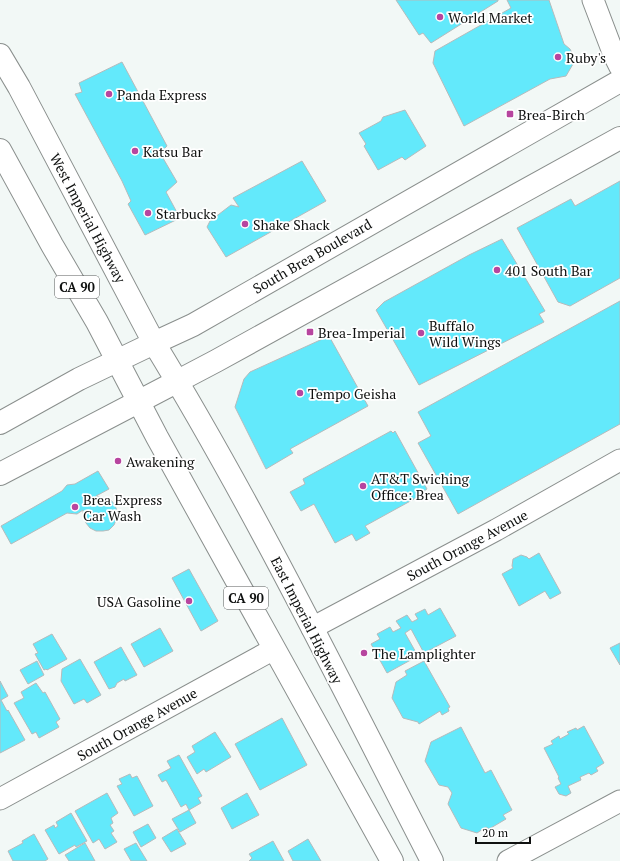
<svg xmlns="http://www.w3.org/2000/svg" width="620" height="861" font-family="'PT Serif',serif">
  <rect width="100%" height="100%" fill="#f2f8f6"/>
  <!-- building -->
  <g fill="#63e9fb" stroke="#b5bbbc">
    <polygon points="396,0 498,0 498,1 431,43 423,33 419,35"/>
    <polygon points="507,0 549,0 564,44 570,49 574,57 573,64 566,76 550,79 464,126 433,63 435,51 511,8"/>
    <polygon points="122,62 167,146 160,153 177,182 166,192 180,218 145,235 128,204 131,201 122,181 75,94 82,92 79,83"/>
    <polygon points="405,110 426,146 405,160 402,157 378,170 364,146 366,144 359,133 381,121 383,117"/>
    <polygon points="302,161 326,201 226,257 207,227 210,221 231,205 239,207 233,198"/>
    <polygon points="620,181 620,278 570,306 558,302 517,228 571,199 575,206"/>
    <polygon points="502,239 545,311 539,314 544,322 419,385 376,310 384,302 469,255"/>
    <polygon points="620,301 620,424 458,514 418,443 431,436 418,412"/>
    <polygon points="329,336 368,406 290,449 293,453 266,469 235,407 244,379 250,372"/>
    <polygon points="391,431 393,433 395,431 427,489 424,491 425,493 365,526 370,533 356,541 352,534 335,543 314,504 301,511 290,492 305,484 303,479"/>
    <polygon points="98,471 109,489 96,496 111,500 114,504 117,510 117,518 114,525 109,530 103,531 96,531 90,528 86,523 83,516 83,510 77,514 67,513 11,544 1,526 62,491 67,485 75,484"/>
    <polygon points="539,553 561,593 550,599 545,591 519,606 502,574 513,568 512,566 513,559 521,555 527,557 529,559"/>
    <polygon points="189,569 218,621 201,631 172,578"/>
    <polygon points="440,608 456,636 424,653 411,629 405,633 418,656 387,673 371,644 380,639 377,634 390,627 393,632 401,628 396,621 407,615 412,622 418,619 415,614 425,609 428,615"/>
    <polygon points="160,628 173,651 144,667 131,644"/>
    <polygon points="52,634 67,659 47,670 46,669 44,670 35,654 38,653 33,644"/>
    <polygon points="620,643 620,665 610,648"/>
    <polygon points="121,647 137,675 125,681 124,679 117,683 115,687 109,689 94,662"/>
    <polygon points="80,659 101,695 87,703 84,699 74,704 61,681 62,669"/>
    <polygon points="37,661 44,675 28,684 20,670"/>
    <polygon points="424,661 450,707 448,708 449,711 442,715 440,711 419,724 418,722 403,718 392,698 396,682 407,675 405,671"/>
    <polygon points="0,681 8,696 1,700 7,711 8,710 25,740 0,753"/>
    <polygon points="36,683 43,693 45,692 60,719 56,722 59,727 39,738 36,732 32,734 14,703 24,698 21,692"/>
    <polygon points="282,718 307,765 260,790 235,744"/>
    <polygon points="584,726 604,763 596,768 598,771 591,775 589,773 580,777 581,780 568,786 571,793 566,796 559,794 555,787 561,784 558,778 559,777 544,748 553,744 551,741 559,736 560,739 569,734 567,732 576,728 577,730"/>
    <polygon points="461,727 485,773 491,770 512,810 503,815 506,819 489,829 486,827 477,833 461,828 448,804 452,793 448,787 439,785 425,761 431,742"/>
    <polygon points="215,732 231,757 206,772 204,769 197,774 187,757 195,752 192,746"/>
    <polygon points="179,755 202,796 198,798 201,803 189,810 186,804 181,807 166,780 162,782 158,775 171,768 167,761"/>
    <polygon points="130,774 132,778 137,776 153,806 134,816 117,786 122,784 119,779"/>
    <polygon points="107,793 118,813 111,818 113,823 110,825 114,831 111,833 117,842 105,849 99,839 93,843 75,811"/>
    <polygon points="247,793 259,815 232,829 221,808"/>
    <polygon points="189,810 196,823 180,832 172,819"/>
    <polygon points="71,813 87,841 76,847 75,845 59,854 45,830 54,825 55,828 58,826 56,822"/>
    <polygon points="148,824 156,838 141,847 133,832"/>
    <polygon points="177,829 186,844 171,852 162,838"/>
    <polygon points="34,834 48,859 45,861 13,861 8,851 23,843 22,841"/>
    <polygon points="308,839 321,861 293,861 288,851"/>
    <polygon points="273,841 284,861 249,861 252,858 249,854"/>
    <polygon points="85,843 95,861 69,861 65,855"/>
    <polygon points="136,843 147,861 131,861 124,849"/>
  </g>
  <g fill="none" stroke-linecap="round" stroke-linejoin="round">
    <!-- street casing -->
    <g stroke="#8a8f8d" stroke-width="23">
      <g id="street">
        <polyline points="593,0 614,55 620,67"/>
        <polyline points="312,628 496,530 620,460"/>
        <polyline points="0,799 274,649"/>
        <polyline points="508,861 620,801"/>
      </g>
    </g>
    <!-- secondary casing -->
    <g stroke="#8a8f8d" stroke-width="24">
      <g id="secondary">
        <polyline points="154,343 193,325 620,81"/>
        <polyline points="178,381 216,361 620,138"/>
      </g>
    </g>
    <!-- primary casing -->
    <g stroke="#8a8f8d" stroke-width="24">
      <g id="primary">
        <path d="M0,55L19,87L154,343C256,510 342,687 432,861"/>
        <polyline points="0,150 52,245 97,322 157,437 392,861"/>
        <polyline points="0,423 79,379 154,343"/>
        <polyline points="0,474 178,381"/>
      </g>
    </g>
    <!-- street -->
    <use href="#street" stroke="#fff" stroke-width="21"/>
    <!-- secondary -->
    <use href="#secondary" stroke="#fff" stroke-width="22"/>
    <!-- primary -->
    <use href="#primary" stroke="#fff" stroke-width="22"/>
  </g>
  <!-- markers -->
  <g fill="#b7459f" stroke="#fff" stroke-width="1.5">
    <circle cx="440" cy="17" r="4"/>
    <circle cx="558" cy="57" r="4"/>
    <circle cx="109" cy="94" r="4"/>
    <rect x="506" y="110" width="8" height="8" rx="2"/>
    <circle cx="135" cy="151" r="4"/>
    <circle cx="148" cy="213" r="4"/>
    <circle cx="245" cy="224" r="4"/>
    <circle cx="497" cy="270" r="4"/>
    <rect x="306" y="328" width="8" height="8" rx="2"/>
    <circle cx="421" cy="333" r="4"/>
    <circle cx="300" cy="393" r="4"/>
    <circle cx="118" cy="461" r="4"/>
    <circle cx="363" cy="486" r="4"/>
    <circle cx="75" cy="507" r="4"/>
    <circle cx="189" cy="601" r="4"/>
    <circle cx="364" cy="653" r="4"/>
  </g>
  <g text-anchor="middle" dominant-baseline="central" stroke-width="3.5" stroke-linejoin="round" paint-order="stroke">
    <!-- shield labels -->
    <g fill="#fff" stroke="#575858" stroke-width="1">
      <rect x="55" y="276" width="44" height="22" rx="3"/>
      <rect x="224" y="587" width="44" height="22" rx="3"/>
    </g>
    <g font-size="13" font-weight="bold" fill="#0f1110">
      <text x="77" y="287">CA 90</text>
      <text x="246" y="598">CA 90</text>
    </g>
    <!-- poi labels -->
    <g font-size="14" fill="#0f1110" stroke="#fff" text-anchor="start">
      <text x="448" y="17">World Market</text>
      <text x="566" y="57">Ruby's</text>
      <text x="117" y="94">Panda Express</text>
      <text x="518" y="114">Brea-Birch</text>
      <text x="143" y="151">Katsu Bar</text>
      <text x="156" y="213">Starbucks</text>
      <text x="253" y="224">Shake Shack</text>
      <text x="505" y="270">401 South Bar</text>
      <text x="429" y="325">Buffalo<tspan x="429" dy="16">Wild Wings</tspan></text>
      <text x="318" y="332">Brea-Imperial</text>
      <text x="308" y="393">Tempo Geisha</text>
      <text x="126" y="461">Awakening</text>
      <text x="371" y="478">AT&amp;T Swiching<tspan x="371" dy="16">Office: Brea</tspan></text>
      <text x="83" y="499">Brea Express<tspan x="83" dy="16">Car Wash</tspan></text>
      <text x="181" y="601" text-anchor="end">USA Gasoline</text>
      <text x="372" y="653">The Lamplighter</text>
    </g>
    <!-- street labels -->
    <g font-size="14" fill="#0f1110" stroke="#fff">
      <text transform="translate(88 218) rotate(62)">West Imperial Highway</text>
      <text transform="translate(312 256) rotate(-30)">South Brea Boulevard</text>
      <text transform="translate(467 545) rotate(-28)">South Orange Avenue</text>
      <text transform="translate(307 620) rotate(63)">East Imperial Highway</text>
      <text transform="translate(137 724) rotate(-29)">South Orange Avenue</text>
    </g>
  </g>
  <!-- scale -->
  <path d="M476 837v6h54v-6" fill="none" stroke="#0f1110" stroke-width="2"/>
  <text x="482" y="837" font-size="12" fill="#0f1110" stroke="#ffffff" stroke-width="3" paint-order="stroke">20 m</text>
</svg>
